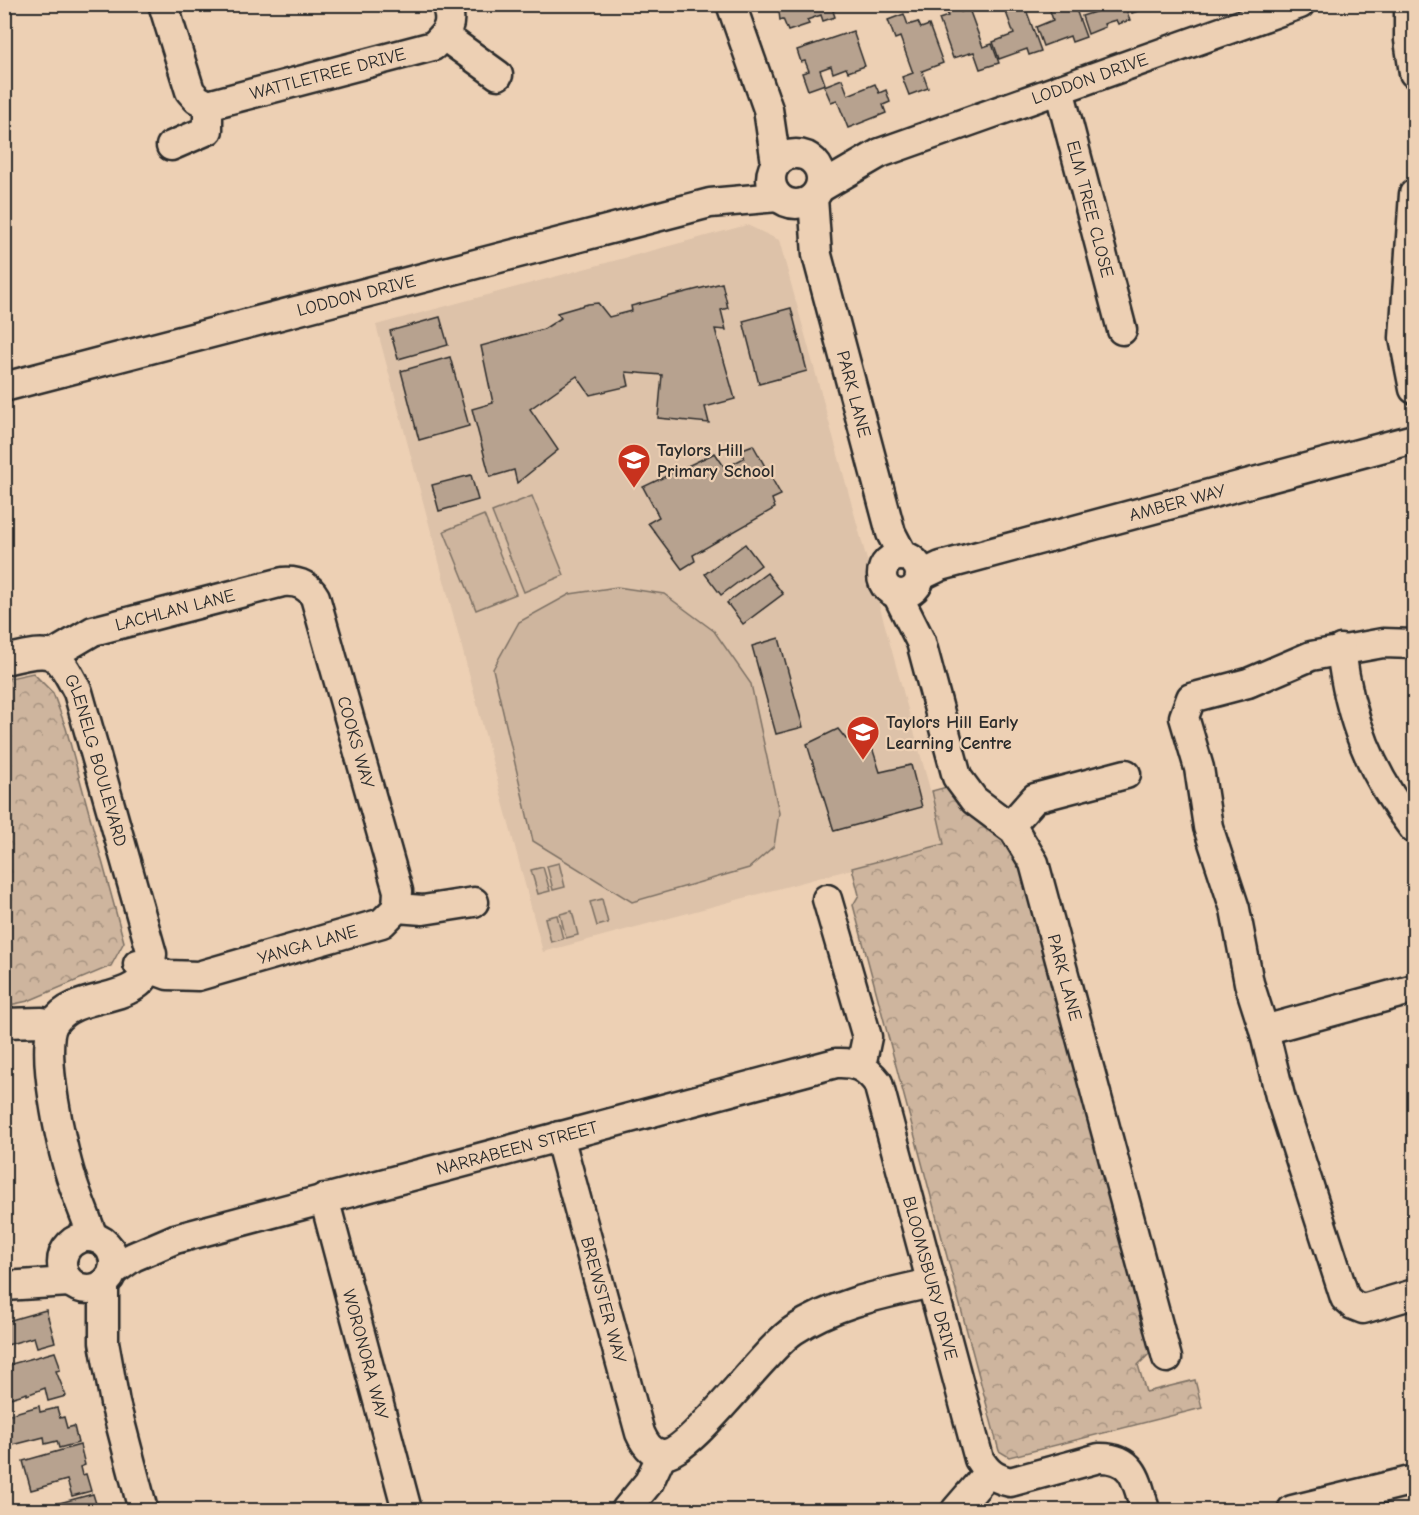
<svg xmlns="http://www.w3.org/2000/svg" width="1419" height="1515" font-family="'Comic Neue',sans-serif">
  <defs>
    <pattern id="forest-crowns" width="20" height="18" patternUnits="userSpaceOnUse" patternTransform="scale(1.5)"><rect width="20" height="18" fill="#ceb59e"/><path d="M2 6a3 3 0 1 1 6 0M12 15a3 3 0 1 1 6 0" fill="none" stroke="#a79381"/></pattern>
  </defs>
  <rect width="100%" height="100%" fill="#edd0b4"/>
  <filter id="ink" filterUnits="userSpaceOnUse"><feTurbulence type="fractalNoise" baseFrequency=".0167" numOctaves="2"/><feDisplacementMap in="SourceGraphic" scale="12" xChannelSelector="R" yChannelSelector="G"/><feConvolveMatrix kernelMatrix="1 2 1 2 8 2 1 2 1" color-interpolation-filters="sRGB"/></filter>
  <g filter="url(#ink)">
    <!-- built -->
    <polygon fill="#ddc2a9" points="747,225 779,240 945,844 543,952 376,325"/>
    <!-- forest -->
    <g fill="url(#forest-crowns)" stroke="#7c7064" stroke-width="1.5">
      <polygon points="33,673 53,693 66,728 124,942 111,966 28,1001 5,1006 5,679"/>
      <polygon points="950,786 1002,833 1024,870 1156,1347 1138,1365 1146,1392 1195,1380 1202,1408 1009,1457 999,1451 853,905 859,895 852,868 944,844 932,791"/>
    </g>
    <!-- garden -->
    <g fill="#ceb59e" stroke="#7c7064" stroke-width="1.5">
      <polygon points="532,496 564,575 524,592 492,512"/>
      <polygon points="484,515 516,594 476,610 444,531"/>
      <polygon points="617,587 664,594 714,631 751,684 779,813 774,846 749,868 632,902 533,841 493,669 519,622 570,594"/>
      <polygon points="559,863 565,887 553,890 547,866"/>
      <polygon points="543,867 550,891 538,894 531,870"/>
      <polygon points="602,899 608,923 597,926 590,902"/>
      <polygon points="572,911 578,935 566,938 560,914"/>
      <polygon points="557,915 563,939 551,942 545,918"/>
    </g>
    <!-- building -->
    <g fill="#b7a28f" stroke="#2b2b2b" stroke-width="1.5">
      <polygon points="778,4 844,4 844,7 833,11 835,17 823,21 821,15 807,20 809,24 788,31 783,19 780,20"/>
      <polygon points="1003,4 1024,4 1041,51 1029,55 1027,49 999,59 993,42 1014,34"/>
      <polygon points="1048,4 1074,4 1086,37 1072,42 1070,36 1043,46 1036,27 1053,20"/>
      <polygon points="1090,4 1124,4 1130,20 1118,24 1116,20 1109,22 1104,24 1105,27 1088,34 1082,16 1098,11 1092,11"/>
      <polygon points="1129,4 1163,4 1153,10 1152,6 1132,13"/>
      <polygon points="959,5 961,12 969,9 983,47 992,44 999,63 980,69 974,52 953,58 939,19 948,16 946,10"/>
      <polygon points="904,14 908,25 918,22 921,28 929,25 943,63 922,71 928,88 909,95 902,77 913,73 900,37 895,39 888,20"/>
      <polygon points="853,31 865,66 848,72 846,68 833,73 831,66 820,70 825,84 808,90 802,73 809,71 805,61 801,62 797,50"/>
      <polygon points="842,79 848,95 875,84 879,93 886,90 890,102 883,105 886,113 848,128 837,100 831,102 824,86"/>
      <polygon points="722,283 728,308 721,310 726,330 715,329 735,399 705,407 709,423 658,418 662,375 626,372 629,386 590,395 577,376 530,409 558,450 517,483 514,470 490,477 472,409 493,403 481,346 544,329 561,318 557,313 588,304 598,303 609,317 632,311 631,306"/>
      <polygon points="791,308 807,371 759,384 743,321"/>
      <polygon points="440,317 448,345 398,359 390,331"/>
      <polygon points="450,357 469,426 419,440 401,371"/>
      <polygon points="753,445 781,495 772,499 775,508 693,555 695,561 682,569 648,523 659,517 643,487 715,453 725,468 744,458 740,450"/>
      <polygon points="471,475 478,500 439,511 432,485"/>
      <polygon points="745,544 761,565 721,595 705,574"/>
      <polygon points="767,573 783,594 743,624 727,603"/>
      <polygon points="779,638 803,727 776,734 752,646"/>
      <polygon points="838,729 846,739 866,729 880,772 911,765 922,807 834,831 807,744"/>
      <polygon points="46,1310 55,1342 37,1347 34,1337 4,1346 4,1322"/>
      <polygon points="55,1352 59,1363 60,1370 56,1371 66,1396 48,1401 45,1388 27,1395 27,1393 7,1399 4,1366"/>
      <polygon points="39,1406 40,1412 57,1408 60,1418 64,1417 67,1428 74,1426 78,1443 59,1448 57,1441 45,1444 44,1437 9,1446 4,1416"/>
      <polygon points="80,1445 85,1465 80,1467 82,1475 86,1474 91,1491 72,1496 67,1480 31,1490 23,1461"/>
      <polygon points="93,1494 98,1510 37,1510 37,1509"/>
    </g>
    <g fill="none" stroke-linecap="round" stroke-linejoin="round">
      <!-- minor casing -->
      <g stroke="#2b2b2b" stroke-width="33">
        <g id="minor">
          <path id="s1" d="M163,4L190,91L197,99L208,105L433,46C447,34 454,23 446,4"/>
          <polyline points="731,4 768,109 776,163"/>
          <polyline points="1409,4 1409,40 1414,73"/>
          <polyline points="444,36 498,75"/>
          <path id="s2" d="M1059,89L1122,330"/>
          <polyline points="171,146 208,130 208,105"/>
          <circle cx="796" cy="179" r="25"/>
          <path id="s3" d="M820,188L880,153L1300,4"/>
          <polyline points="1414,194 1404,338 1414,389"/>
          <path id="s4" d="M813,198L817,255L891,533L903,556"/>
          <path id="s5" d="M4,387L710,203L778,197"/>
          <circle cx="901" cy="575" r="19"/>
          <path id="s6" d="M920,576L941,566L1414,439"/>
          <path id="s7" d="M897,594L921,642L957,777L974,800L1014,830L1034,863L1167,1358"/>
          <polyline points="1414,644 1383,643 1311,656 1248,683 1191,698 1184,717 1199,768 1208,827 1235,909 1249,983 1264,1030 1280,1096 1345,1298 1353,1305 1363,1309 1414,1294"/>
          <path d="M1341,649C1349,719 1371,774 1414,829"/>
          <path id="s8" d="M54,654L93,631L283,582C298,581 308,585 315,597L398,891L397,908"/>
          <path id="s9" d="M4,660C53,649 55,647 78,692L152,954C147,1011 78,986 54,1023C39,1047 62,1149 71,1177C77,1197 86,1217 93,1237"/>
          <polyline points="1010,826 1035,798 1126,774"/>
          <polyline points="827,899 867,1037 861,1066"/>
          <path id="s10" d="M138,964L168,975L198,976L382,923L397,908L423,910L474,902"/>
          <polyline points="4,1023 42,1022 53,1024"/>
          <polyline points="1264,1030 1414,989"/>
          <path id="s11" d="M559,1136L640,1433C644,1442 650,1453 662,1454C690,1456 764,1349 794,1330C835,1303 883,1294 931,1283"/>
          <path id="s12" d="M324,1198L407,1510"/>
          <circle cx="88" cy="1263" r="26"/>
          <path id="s13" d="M113,1271L133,1257L175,1239L836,1063C855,1062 866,1067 878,1083L979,1459C988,1473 994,1478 1010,1482L1099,1458C1135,1457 1137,1482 1145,1510"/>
          <polyline points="104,1284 104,1342 115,1403 143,1510"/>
          <polyline points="4,1286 69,1282"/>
          <polyline points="626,1510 649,1482 662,1454"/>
          <polyline points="956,1510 988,1473"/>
          <polyline points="1292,1510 1414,1480"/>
        </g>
      </g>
      <!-- minor -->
      <use href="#minor" stroke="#edd0b4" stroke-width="28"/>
    </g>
  </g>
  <!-- icons -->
  <defs>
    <g id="school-pin" transform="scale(1.725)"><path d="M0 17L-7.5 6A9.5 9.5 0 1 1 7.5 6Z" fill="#c8321e" stroke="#edd0b4"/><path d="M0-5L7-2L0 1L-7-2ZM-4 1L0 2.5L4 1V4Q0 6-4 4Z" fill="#fff"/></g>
  </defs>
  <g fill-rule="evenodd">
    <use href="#school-pin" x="634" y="460"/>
    <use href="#school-pin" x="863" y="732"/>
  </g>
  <g text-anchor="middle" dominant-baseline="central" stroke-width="4.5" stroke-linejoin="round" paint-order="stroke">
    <!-- street labels -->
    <g font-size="18" fill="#2b2b2b" stroke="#edd0b4">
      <text stroke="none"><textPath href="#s1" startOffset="238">WATTLETREE DRIVE</textPath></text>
      <text stroke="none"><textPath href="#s3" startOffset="292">LODDON DRIVE</textPath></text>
      <text stroke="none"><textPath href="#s2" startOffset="124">ELM TREE CLOSE</textPath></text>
      <text stroke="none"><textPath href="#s5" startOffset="364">LODDON DRIVE</textPath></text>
      <text stroke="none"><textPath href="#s4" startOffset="201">PARK LANE</textPath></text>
      <text stroke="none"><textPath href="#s6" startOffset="268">AMBER WAY</textPath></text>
      <text stroke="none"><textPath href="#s8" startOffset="130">LACHLAN LANE</textPath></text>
      <text stroke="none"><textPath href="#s8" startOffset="430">COOKS WAY</textPath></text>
      <text stroke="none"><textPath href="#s9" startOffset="165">GLENELG BOULEVARD</textPath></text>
      <text stroke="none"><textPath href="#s10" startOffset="176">YANGA LANE</textPath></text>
      <text stroke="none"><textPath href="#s7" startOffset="429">PARK LANE</textPath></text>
      <text stroke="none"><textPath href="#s13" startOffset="424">NARRABEEN STREET</textPath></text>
      <text stroke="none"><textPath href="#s13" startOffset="1005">BLOOMSBURY DRIVE</textPath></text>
      <text stroke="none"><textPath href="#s11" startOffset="170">BREWSTER WAY</textPath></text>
      <text stroke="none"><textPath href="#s12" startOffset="162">WORONORA WAY</textPath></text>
    </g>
    <!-- poi labels -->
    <g font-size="18" font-weight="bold" fill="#2b2b2b" stroke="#edd0b4" text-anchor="start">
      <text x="657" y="450">Taylors Hill<tspan x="657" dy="21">Primary School</tspan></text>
      <text x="886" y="722">Taylors Hill Early<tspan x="886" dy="21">Learning Centre</tspan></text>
    </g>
  </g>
  <!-- margin -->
  <rect width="1419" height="1515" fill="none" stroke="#edd0b4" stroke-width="24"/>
  <rect x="12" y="12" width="1395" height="1491" fill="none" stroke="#2b2b2b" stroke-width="2" filter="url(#ink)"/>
</svg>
